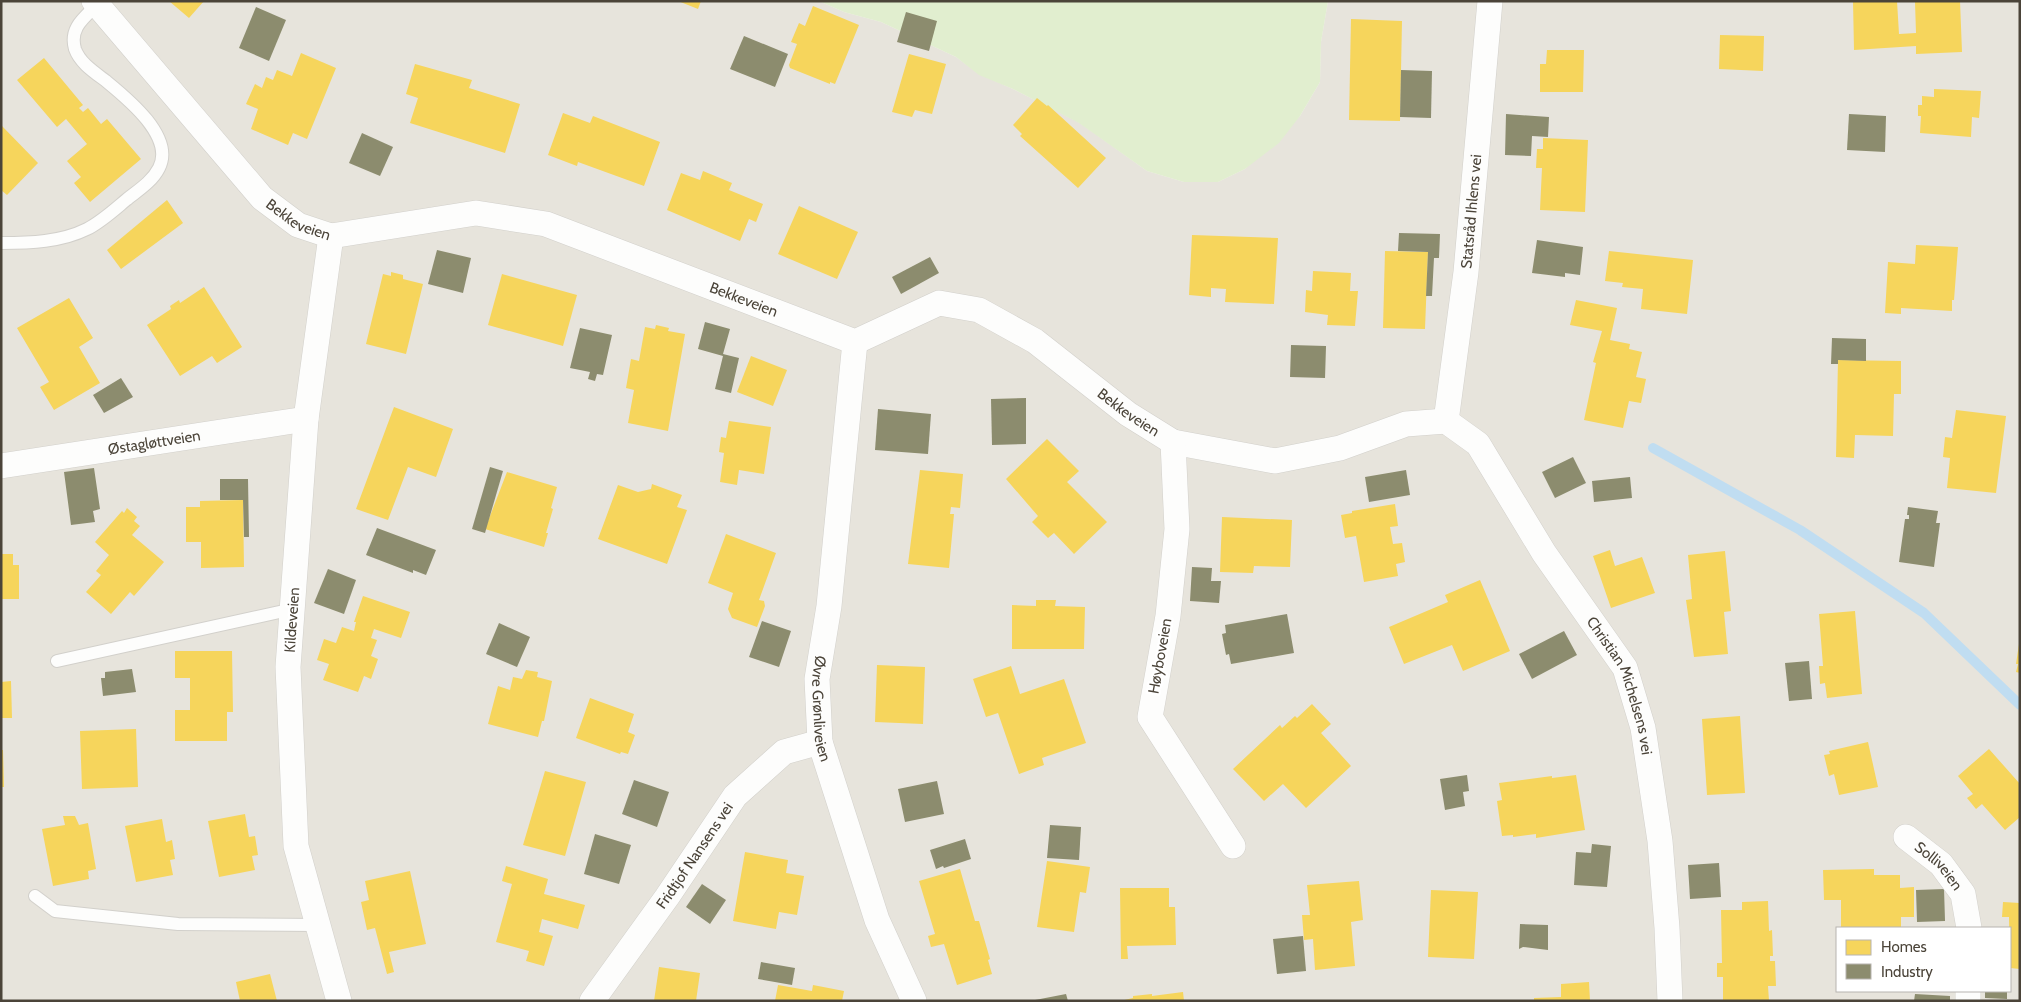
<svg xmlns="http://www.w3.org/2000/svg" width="2021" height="1002" font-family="Cabin,sans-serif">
  <rect width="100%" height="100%" fill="#f4f2ee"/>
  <!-- residential -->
  <path fill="#e7e4dc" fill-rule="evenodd" d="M1,1H819L844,12L881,22L956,57L979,74L1013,89L1080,123L1147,171L1184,182H1218L1245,169L1300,116L1320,82L1321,42L1328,1H2020V1001H1ZM1837,928H2010V991H1837Z"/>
  <!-- green -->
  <polygon fill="#e1eecf" points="819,1 1328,1 1321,42 1320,82 1300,116 1279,143 1245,169 1218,182 1184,182 1147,171 1079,123 1013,89 979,75 956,57 881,22 844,12"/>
  <!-- homes -->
  <g fill="#f6d55c">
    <polygon points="169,1 204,1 189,18"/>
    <polygon points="678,1 701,1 698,9"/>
    <polygon points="1853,1 1897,1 1899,34 1916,33 1915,2 1960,1 1962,52 1916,54 1916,46 1854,50"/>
    <polygon points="813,6 859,25 835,84 830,82 830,84 790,68 789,65 797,44 791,42 799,23 805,26"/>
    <polygon points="1351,19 1402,21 1400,121 1349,120"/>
    <polygon points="1720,35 1764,36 1763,71 1719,69"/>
    <polygon points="1547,50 1584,50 1583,92 1540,92 1540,64 1546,64"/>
    <polygon points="301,53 336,68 307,139 293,133 288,145 251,129 258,109 246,104 255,84 262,88 266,77 273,80 277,70 292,76"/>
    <polygon points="909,54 946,64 932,114 915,110 912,117 892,112"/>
    <polygon points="44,58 83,105 79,108 83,112 88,108 101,124 107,119 141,159 90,202 74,183 81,177 67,161 87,144 66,119 57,127 17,80"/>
    <polygon points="415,64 472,80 469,88 520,104 505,153 410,123 418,98 406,94"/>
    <polygon points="1934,89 1981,91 1979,118 1972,117 1971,137 1920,133 1921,116 1918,116 1918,105 1922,105 1922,96 1934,97"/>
    <polygon points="1037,98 1047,106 1048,105 1106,158 1078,188 1020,136 1022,134 1013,125"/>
    <polygon points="563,113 590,123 593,116 660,142 644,186 578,162 577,166 548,155"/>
    <polygon points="1,125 38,163 7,195 1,190"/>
    <polygon points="1543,138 1588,140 1585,212 1540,210 1542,168 1536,168 1537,149 1543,149"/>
    <polygon points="703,171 732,183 729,190 763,204 756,222 749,219 740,241 667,210 681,173 700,180"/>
    <polygon points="167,200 183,223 121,269 107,250"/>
    <polygon points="799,206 858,232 837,279 778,254"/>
    <polygon points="1192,235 1278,238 1274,304 1225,302 1226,289 1211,288 1211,297 1189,295"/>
    <polygon points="1916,245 1958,247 1954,300 1952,300 1952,311 1901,308 1901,314 1885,313 1888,262 1915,264"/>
    <polygon points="1385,251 1428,252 1425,329 1383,328"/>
    <polygon points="1609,251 1693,260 1687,314 1641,309 1643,289 1622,287 1623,283 1605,281"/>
    <polygon points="1313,271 1351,273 1350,291 1358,291 1355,326 1327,325 1328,315 1305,312 1306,290 1312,291"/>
    <polygon points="391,272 403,275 403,279 423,284 406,354 366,344 383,274 391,276"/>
    <polygon points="502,274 577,295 563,346 488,325"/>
    <polygon points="204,287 242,347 217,363 212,356 180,376 147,325 171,309 170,306 179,300 180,303"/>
    <polygon points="69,298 93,338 79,347 100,383 54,410 40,387 49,382 17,328"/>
    <polygon points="1576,300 1617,308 1610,340 1630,344 1629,349 1642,352 1636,377 1646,379 1641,403 1629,401 1623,428 1584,420 1596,363 1593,362 1602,331 1570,325"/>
    <polygon points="656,325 669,328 668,331 685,334 668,431 628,423 634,390 626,388 631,359 639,361 645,327 655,329"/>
    <polygon points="751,356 787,370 773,406 737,392"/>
    <polygon points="1838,360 1901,361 1901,394 1894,394 1893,436 1855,435 1854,458 1836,457"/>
    <polygon points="394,407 453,429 436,477 408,467 388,520 356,509"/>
    <polygon points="1956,410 2006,416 1996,493 1947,488 1950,458 1943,457 1945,437 1952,438"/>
    <polygon points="729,421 771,427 764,474 739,470 737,485 720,482 724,453 719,452 721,437 726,438"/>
    <polygon points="1047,439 1079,471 1067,482 1107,522 1074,554 1054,533 1048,538 1032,522 1038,516 1006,479"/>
    <polygon points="920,470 963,474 960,508 951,507 950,514 954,514 949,568 908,564"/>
    <polygon points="507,472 557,487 551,508 553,509 546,533 548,533 544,547 485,529"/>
    <polygon points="652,484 682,495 677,507 687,510 667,564 598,539 618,485 638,492 651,489"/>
    <polygon points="243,500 244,567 201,568 201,542 186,542 186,507 200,507 200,501"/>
    <polygon points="1395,504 1398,526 1390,527 1393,544 1402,543 1405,562 1396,564 1398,576 1364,582 1356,536 1345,538 1341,515 1352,513 1352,511"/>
    <polygon points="127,508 137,517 134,521 140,526 132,535 164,562 134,596 130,592 111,614 86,592 101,575 96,571 109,555 95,542 122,511 124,513"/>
    <polygon points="1222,517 1292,520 1290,567 1254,566 1253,573 1220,572"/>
    <polygon points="726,534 776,553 759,600 764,601 765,606 757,627 732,618 728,609 733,593 708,583"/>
    <polygon points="1610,550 1615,566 1642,557 1655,593 1611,608 1593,556"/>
    <polygon points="1725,551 1731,611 1724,612 1728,654 1694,657 1686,600 1692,599 1688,555"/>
    <polygon points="1,554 13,554 13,565 19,565 19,599 1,599"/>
    <polygon points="1480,580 1510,651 1463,671 1452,645 1404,664 1389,627 1448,602 1445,595"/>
    <polygon points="363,596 410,612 401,638 374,629 371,638 377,640 371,656 378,659 371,679 364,676 358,692 323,680 329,664 317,660 324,639 336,643 342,627 354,631 356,622 354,622"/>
    <polygon points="1036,600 1056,600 1055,606 1085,607 1084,649 1012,649 1012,605 1036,606"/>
    <polygon points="1855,611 1862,694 1827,698 1825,683 1820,684 1819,666 1823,666 1819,614"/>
    <polygon points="2019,644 2020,644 2020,673 2016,672 2018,664 2016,664"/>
    <polygon points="175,651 232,651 233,712 227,712 227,741 175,741 175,710 190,710 190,678 175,678"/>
    <polygon points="877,665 925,667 923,724 875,722"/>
    <polygon points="1011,666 1020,694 1064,679 1086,743 1042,758 1044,765 1019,774 998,713 986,717 973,679"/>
    <polygon points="526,670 538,672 537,677 552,681 544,721 542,721 538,737 488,724 498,686 510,690 513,677 522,679"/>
    <polygon points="11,681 12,718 1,718 1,682"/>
    <polygon points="590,698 634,714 628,732 635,735 628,754 621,752 620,754 576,738"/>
    <polygon points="1312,704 1331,724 1321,733 1351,766 1306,808 1283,784 1264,801 1233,769 1280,725 1282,728 1295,716 1297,718"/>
    <polygon points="1740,716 1745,793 1707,795 1702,719"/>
    <polygon points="136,729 138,787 82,789 80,731"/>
    <polygon points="1868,742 1878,787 1839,795 1834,774 1829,776 1824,755 1830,754 1829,751"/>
    <polygon points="1989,749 2020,784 2020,817 2005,830 1982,804 1976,809 1967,798 1973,794 1958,776"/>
    <polygon points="1,750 3,750 4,787 1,787"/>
    <polygon points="545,771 586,782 565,856 523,845"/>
    <polygon points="1576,775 1585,830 1536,838 1536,834 1513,837 1513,835 1502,836 1497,801 1502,800 1499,783 1552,776 1552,778"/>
    <polygon points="245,814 249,837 255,836 258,855 252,856 255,870 219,877 208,821"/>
    <polygon points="63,816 75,816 79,825 88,823 96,869 88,871 89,879 53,886 42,829 65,825"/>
    <polygon points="162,819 166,842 172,840 175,859 170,860 173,875 136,882 125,826"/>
    <polygon points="745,852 788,860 786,873 804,876 797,915 779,912 776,929 733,921"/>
    <polygon points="1047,861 1090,867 1086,893 1080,892 1074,932 1037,927"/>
    <polygon points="506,866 548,879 544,894 585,905 578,929 542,919 539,932 553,936 544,966 526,961 529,951 496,942 512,884 502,881"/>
    <polygon points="960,869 975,921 979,921 990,959 988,960 992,974 957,985 944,944 931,947 928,936 935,934 919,881"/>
    <polygon points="1874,869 1874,875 1900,875 1900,888 1914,887 1914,917 1901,917 1901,928 1841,928 1841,900 1824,900 1823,870"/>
    <polygon points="410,871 426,944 389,952 394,972 387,974 375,928 367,930 361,902 369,900 365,881"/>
    <polygon points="1359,881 1363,920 1351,922 1355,966 1315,970 1313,939 1304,940 1302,915 1310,915 1307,885"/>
    <polygon points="1120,888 1169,888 1169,907 1175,907 1176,945 1127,946 1128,959 1121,959"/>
    <polygon points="1431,890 1478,892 1474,959 1428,957"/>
    <polygon points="1768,901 1769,931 1772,930 1773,956 1770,956 1770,961 1775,961 1776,986 1768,986 1769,1001 1723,1001 1723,977 1717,977 1717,963 1722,963 1721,910 1742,910 1742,902"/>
    <polygon points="2003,902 2020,903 2020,969 2010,968 2009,917 2002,917"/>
    <polygon points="659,967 700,973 696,1001 654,1001"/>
    <polygon points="270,974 277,1001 240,1001 236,982"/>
    <polygon points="1589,982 1590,1001 1534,1001 1534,998 1561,997 1561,984"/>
    <polygon points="778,985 812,991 813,985 844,991 842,1001 775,1001"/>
    <polygon points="1183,992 1184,1001 1120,1001 1133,998 1133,996 1152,994 1152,996"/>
  </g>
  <!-- industry -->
  <g fill="#8c8c6e">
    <polygon points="256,7 286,20 269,61 239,48"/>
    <polygon points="906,12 937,21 929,51 897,42"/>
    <polygon points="744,36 788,54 775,87 730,69"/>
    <polygon points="1401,70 1432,71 1431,118 1400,117"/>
    <polygon points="1506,114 1549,117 1548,137 1532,136 1531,156 1505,155"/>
    <polygon points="1849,114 1886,116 1885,152 1847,150"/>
    <polygon points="362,133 393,147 380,176 349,163"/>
    <polygon points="1399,233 1440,234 1439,258 1434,258 1432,296 1426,296 1428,252 1398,251"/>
    <polygon points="1537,240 1583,247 1580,275 1565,273 1565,277 1532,273"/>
    <polygon points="437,250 471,258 463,293 428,284"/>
    <polygon points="930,257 939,273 901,294 892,277"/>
    <polygon points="705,322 730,329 723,354 739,358 731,393 715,389 723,356 698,349"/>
    <polygon points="580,328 612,335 603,375 597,374 595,381 588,379 590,372 570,368"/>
    <polygon points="1832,338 1866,339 1866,361 1838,360 1838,364 1831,364"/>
    <polygon points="1291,345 1326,346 1325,378 1290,377"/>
    <polygon points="121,378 133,397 104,413 93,395"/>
    <polygon points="1026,398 1026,444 992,445 991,399"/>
    <polygon points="878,409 931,414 928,454 875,450"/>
    <polygon points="1573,457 1586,483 1555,498 1542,472"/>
    <polygon points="490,467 503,471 485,533 472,529"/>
    <polygon points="94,468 100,509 93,511 95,522 71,525 64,472"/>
    <polygon points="1406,470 1410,495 1369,502 1365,477"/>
    <polygon points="1630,477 1632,498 1594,502 1592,481"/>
    <polygon points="220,479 248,479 249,537 244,537 243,500 220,500"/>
    <polygon points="1908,507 1938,511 1936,523 1940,523 1934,567 1899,562 1905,519 1909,519 1909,515 1907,515"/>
    <polygon points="377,528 436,550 426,575 413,570 413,573 366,555"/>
    <polygon points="1192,567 1212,568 1211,581 1221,581 1219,603 1190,601"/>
    <polygon points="328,569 356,580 344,614 314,603"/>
    <polygon points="1287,614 1294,653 1231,664 1229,654 1226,655 1222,634 1226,633 1225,625"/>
    <polygon points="762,621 791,631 779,667 749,657"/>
    <polygon points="499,623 530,637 517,667 486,654"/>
    <polygon points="1564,631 1577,655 1532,679 1519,654"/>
    <polygon points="1809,661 1812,699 1789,701 1785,663"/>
    <polygon points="132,669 136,692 103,696 101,678 105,678 105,672"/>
    <polygon points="1467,775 1469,791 1463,792 1465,806 1445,810 1440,779"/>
    <polygon points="634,780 669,792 657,827 622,814"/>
    <polygon points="937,781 944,814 905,822 898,789"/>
    <polygon points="1050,825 1081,827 1079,860 1047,858"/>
    <polygon points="595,834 631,845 619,884 584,874"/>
    <polygon points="965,839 971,859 944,868 943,866 936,869 930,850"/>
    <polygon points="1592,844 1611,846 1607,887 1574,885 1576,852 1591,853"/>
    <polygon points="1719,863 1721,897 1690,899 1688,865"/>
    <polygon points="702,884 726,900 710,924 686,907"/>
    <polygon points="1944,889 1945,921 1917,922 1916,890"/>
    <polygon points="1520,924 1548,925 1548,950 1523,947 1519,949"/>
    <polygon points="1303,936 1306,971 1277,974 1273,939"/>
    <polygon points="761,962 795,968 792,985 758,979"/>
    <polygon points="1985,991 2007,991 2007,999 1985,998"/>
    <polygon points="1066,994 1068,1001 1035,1001 1035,1000"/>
    <polygon points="1915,994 1950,996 1950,1001 1914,1001"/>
  </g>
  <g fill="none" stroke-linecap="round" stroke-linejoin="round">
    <!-- stream -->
    <polyline stroke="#c0ddf1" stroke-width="10" points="1653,448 1800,530 1924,613 2020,705"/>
    <!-- lane casing -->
    <g stroke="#d2d0cb" stroke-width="14">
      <g id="lane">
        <path d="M1,243C30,243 61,242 87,229C101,222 114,210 126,200C137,191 152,182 159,168C175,137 128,99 106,81C94,72 80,63 75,49C69,28 84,18 97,5"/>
        <polyline points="57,661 293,609"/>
        <polyline points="35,896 55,911 178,924 318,925"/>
      </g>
    </g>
    <!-- street casing -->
    <g stroke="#d2d0cb" stroke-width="26">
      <g id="street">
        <path id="s1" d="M94,1L262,198L298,225L331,236L476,213L546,224L855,342L939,303L979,310L1035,341L1128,414L1173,442L1275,461L1340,448L1406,424L1446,421"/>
        <polyline points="331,236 306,419 288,667 296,846 339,1001"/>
        <path id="s2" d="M855,342L829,606L817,679L820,742L877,920L914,1001"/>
        <path id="s3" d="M1446,421L1478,444L1544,553L1625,668L1643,728L1660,841L1667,928L1670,1001"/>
        <path id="s4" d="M1446,421L1466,272L1490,1"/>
        <polyline points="1173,442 1177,529 1168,616 1150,717 1233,846"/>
        <path id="s5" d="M1,466L306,419"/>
        <path id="s6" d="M1906,837L1941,864L1963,894L1969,928"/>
        <path id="s7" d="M592,1001L667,897L735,796L784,752L820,742"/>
        <polyline points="1968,1001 1968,991"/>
      </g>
    </g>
    <!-- lane -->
    <use href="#lane" stroke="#fdfdfc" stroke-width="12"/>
    <!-- street -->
    <use href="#street" stroke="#fdfdfc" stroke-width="25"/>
  </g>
  <g text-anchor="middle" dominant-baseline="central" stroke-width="5" stroke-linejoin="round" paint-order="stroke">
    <!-- street labels -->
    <g font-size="15" fill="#4b4439" stroke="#fff">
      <text stroke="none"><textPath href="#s4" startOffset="211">Statsråd Ihlens vei</textPath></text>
      <text stroke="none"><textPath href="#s1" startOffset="302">Bekkeveien</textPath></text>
      <text stroke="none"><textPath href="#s1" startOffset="768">Bekkeveien</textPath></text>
      <text stroke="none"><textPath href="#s1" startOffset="1202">Bekkeveien</textPath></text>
      <text stroke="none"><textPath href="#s5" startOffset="155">Østagløttveien</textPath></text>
      <text transform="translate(292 620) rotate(-86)">Kildeveien</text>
      <text transform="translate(1160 656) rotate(-80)">Høyboveien</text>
      <text stroke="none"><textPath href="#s3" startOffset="322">Christian Michelsens vei</textPath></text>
      <text stroke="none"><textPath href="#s2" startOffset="369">Øvre Grønliveien</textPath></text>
      <text stroke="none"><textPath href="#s7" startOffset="178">Fridtjof Nansens vei</textPath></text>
      <text stroke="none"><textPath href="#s6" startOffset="44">Solliveien</textPath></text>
    </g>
  </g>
  <!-- border -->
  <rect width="2021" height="1002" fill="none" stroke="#4b4439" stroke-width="5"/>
  <!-- legend -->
  <rect x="1836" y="927" width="175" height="65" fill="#ffffff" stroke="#b7b4b0"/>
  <rect x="1846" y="940" width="25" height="15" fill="#f6d55c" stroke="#b7b4b0"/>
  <text x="1881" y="952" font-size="15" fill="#4b4439">Homes</text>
  <rect x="1846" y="964" width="25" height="15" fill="#8c8c6e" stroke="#b7b4b0"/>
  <text x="1881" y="977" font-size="15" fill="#4b4439">Industry</text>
</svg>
